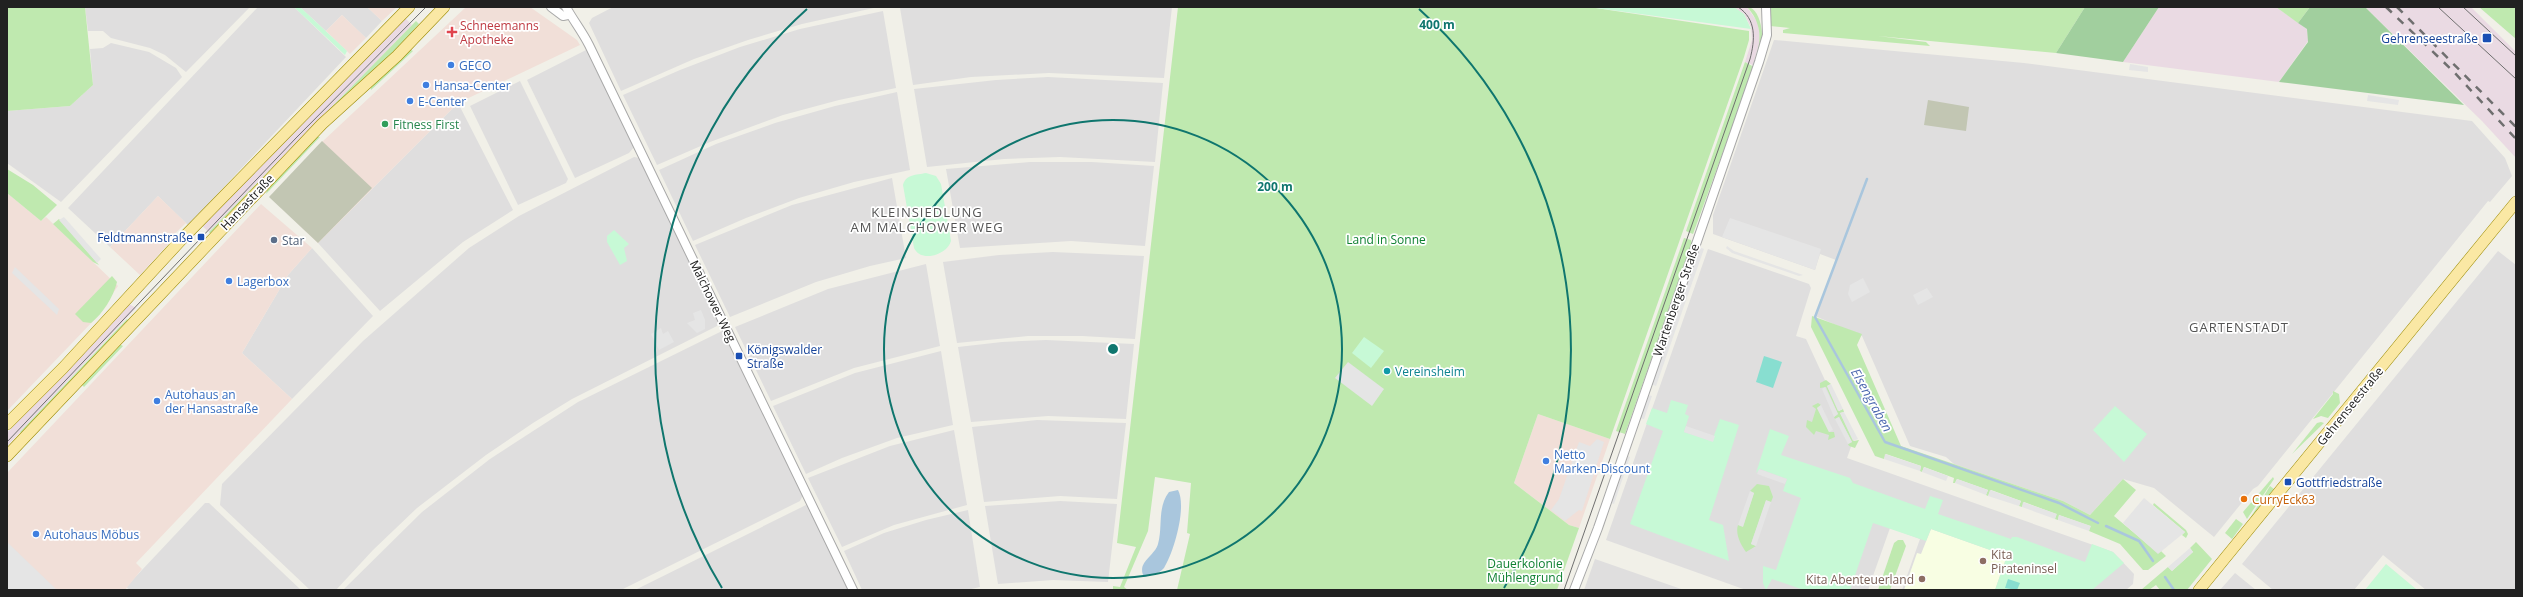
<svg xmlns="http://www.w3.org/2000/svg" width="2523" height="597" font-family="'Open Sans',sans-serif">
  <rect width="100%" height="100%" fill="#f1f0e8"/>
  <!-- residential -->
  <g fill="#dfdede">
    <polygon points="85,7 250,7 186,72 165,55 150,48 111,38 103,31 88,31"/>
    <polygon points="258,7 294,7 346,57 188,225 158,196 110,247 68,208"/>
    <polygon points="300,7 367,7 382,21 366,38 342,15 326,31"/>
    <polygon points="613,7 878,7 802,24 748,40 694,59 621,91 589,23 592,18"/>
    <polygon points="1172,7 1164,78 1049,73 971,77 913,85 900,8"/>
    <polygon points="883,11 896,88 839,100 783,115 710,142 657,165 623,95 680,70 740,47 800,29"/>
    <polygon points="1774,40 2024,63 2472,121 2505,158 2512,176 2490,202 2488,201 2258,486 2253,489 2214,537 2154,488 2123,479 2090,515 2063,501 1954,464 1946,457 1910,446 1862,336 1815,316 1836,260 1820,254 1815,270 1713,234 1713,215"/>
    <polygon points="111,43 149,52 176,68 182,77 61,202 7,163 7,111 70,106 93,85 90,49 103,48"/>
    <polygon points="586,50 634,147 629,153 575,178 527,80"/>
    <polygon points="1048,77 1163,83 1155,162 1060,157 1004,159 927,167 914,89 996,80"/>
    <polygon points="520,81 568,179 566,183 518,205 470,106"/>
    <polygon points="897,92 910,170 854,182 799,198 746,218 693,241 659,170 716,144 775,123 835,106"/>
    <polygon points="458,103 513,210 463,242 380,311 318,243"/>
    <polygon points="634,157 640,158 718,321 717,326 572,399 533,423 486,455 417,508 373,550 336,590 310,590 220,505 222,484 363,341 469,248 519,216"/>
    <polygon points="1030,162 1092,162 1154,166 1145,246 1071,241 960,248 946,169"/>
    <polygon points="892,178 906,258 870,266 816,282 730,317 695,245 792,205"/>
    <polygon points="312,248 373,316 292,399 242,353 288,275"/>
    <polygon points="1708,249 1809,284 1811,288 1796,336 1806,339 1853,441 1847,458 2113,552 2134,574 2133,584 2126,590 1902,590 1920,539 1890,528 1868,590 1746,590 1606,540"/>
    <polygon points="2498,251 2516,265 2516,590 2426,590 2383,555 2354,590 2273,590 2242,564"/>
    <polygon points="1053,252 1144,256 1135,339 1082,336 1028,336 957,343 943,262 999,255"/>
    <polygon points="926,264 940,346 854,368 771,401 735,327 828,289"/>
    <polygon points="722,331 803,495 800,501 621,590 343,590 422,512 490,459 578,402"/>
    <polygon points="1046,340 1134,344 1126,419 1048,416 971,422 958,347 1002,342"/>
    <polygon points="941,351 953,425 897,438 842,458 806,474 773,406 855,373"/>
    <polygon points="1037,420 1126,423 1117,499 1060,496 984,502 972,427"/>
    <polygon points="954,430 967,505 894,525 842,547 808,478 890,446"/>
    <polygon points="1060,501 1117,504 1108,582 1053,580 998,584 985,506"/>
    <polygon points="205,503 209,503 301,590 130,590 126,587"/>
    <polygon points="806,505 810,508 849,590 635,590"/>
    <polygon points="968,510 980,587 967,590 862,590 844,551 884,533 926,520"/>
    <polygon points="1595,559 1684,590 1584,590"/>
    <polygon points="2235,573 2256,590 2220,590"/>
  </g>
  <!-- commercial -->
  <g fill="#f1dfd8">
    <polygon points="367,7 397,7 382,21"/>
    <polygon points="466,7 530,7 577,40 580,45 458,103 318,243 270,197 323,141"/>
    <polygon points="342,15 366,38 350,54 326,31"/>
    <polygon points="7,193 41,221 46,217 118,286 94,320 7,411"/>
    <polygon points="158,196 186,223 169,239 171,241 140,275 110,247"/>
    <polygon points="261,204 312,248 288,275 242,353 292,399 136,563 142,569 125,590 7,590 7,473"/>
    <polygon points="1538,414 1610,439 1579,528 1569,525 1514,483"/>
  </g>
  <!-- industrial -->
  <g fill="#eadae3">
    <polygon points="1734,7 1747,7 1758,23 1760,40 1753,65 1745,62 1752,40 1751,27 1744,14"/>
    <polygon points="2159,7 2276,7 2307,29 2308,41 2279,82 2123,62"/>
    <polygon points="2365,7 2471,7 2516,52 2516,158 2482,121"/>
    <polygon points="405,18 412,25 209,232 201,225"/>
    <polygon points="129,304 136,308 7,446 7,433 120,312 122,313"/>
  </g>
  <!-- education -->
  <polygon fill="#f8fee3" points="1931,529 2007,556 1995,590 1904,590 1917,553 1921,554"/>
  <!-- construction -->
  <g fill="#c2c6b3">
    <polygon points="1928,100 1969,107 1966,131 1924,125"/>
    <polygon points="322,141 372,188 318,243 269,197"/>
  </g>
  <!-- grass -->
  <g fill="#bfe9af">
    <polygon points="7,7 85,7 93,85 70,106 7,111"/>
    <polygon points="1178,7 1589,7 1749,31 1749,40 1744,57 1610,439 1538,414 1514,483 1569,525 1579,528 1557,590 1177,590 1190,534 1187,533 1191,483 1155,477 1148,531 1124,587 1128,590 1113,590 1113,586 1120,587 1136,547 1117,543"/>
    <path d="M1747,7C1763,7 1767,50 1756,57C1762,38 1761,22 1747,7Z"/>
    <polygon points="1770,7 2085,7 2056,53 1878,36 1926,42 1930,46 1783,33 1783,30 1790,28 1770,26"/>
    <polygon points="2276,7 2310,7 2298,23"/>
    <polygon points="2479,7 2516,7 2516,39"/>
    <polygon points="416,21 419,24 396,49 211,235 209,232"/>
    <polygon points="409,49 413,51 371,90 370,85"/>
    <polygon points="1745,62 1754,67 1693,234 1686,231"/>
    <polygon points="317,137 320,137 266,194 267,190"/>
    <polygon points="7,169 33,185 57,205 41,221 7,193"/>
    <polygon points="59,219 99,265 93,262 53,224"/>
    <polygon points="1684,238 1691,240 1692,243 1625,434 1616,431"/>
    <path d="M112,276L117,282C113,298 103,313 91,323L83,322L75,314Z"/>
    <polygon points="1812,316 1862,334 1857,345 1901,446 2063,501 2090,515 2123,479 2136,490 2114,516 2158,553 2161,551 2166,556 2148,570 2143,570 2120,544 2089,531 2090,526 2059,515 2058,520 2055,519 2056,514 2024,502 2022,507 2019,506 2021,501 1991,490 1988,496 1986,495 1988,490 1957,479 1955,483 1953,483 1954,478 1924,467 1922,472 1920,471 1921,466 1886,454 1884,459 1875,456 1811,327"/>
    <polygon points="127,319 128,320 22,434 20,432"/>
    <polygon points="119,344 123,346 84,387 81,384"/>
    <polygon points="1826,380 1831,384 1827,386 1839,411 1843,409 1844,412 1840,413 1854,441 1859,440 1855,448 1849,446 1848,444 1852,442 1839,417 1835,419 1834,417 1838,414 1826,387 1820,388 1820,383"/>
    <polygon points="2333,391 2339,394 2340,403 2328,418 2321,416 2313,419 2333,394"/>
    <polygon points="1818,403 1821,405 1817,408 1829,432 1834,432 1835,437 1828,440 1829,435 1816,431 1814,435 1806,427 1807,420 1812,422 1816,409 1812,406"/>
    <polygon points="2321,422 2324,423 2292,454 2317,423"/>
    <polygon points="2273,477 2274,479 2247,519 2243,512"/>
    <path d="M1757,484L1769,486L1773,497L1771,502L1766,501L1751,544L1756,546L1746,552C1741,545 1735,534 1738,525L1743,526L1754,493L1750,491Z"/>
    <polygon points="2270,486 2274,489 2249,520"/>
    <polygon points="2154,503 2186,530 2188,534 2186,538 2182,535 2185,532 2153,505"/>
    <polygon points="2236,519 2243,524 2232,539 2225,533"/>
    <polygon points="1898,540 1903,540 1906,546 1890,590 1878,590 1894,543"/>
    <polygon points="2196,542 2212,559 2187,590 2160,590 2156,585 2149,590 2141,590 2168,567 2172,571 2193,552 2190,548"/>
  </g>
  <!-- forest -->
  <g fill="#a1cf9e">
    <polygon points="2085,7 2159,7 2123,62 2056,53"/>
    <polygon points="2310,7 2365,7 2464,105 2279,82 2308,42 2307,29 2298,23"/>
  </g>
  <!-- park -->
  <g fill="#c7f9d6">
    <polygon points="294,7 300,7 347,51 345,55"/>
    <polygon points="1589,7 1734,7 1744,14 1751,29"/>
    <path d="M926,173L936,176L941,184L951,241C947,255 921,263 914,248L903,185C906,174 916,175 926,173Z"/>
    <polygon points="614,230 629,244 624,248 627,261 620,265 607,242 607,236"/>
    <polygon points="1364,337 1384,351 1371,368 1352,353"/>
    <polygon points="1671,400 1688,405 1685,414 1689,416 1684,432 1712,441 1720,419 1739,425 1709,520 1723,525 1729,561 1630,524 1663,431 1646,424 1652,408 1667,413"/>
    <polygon points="2115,406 2147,434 2124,462 2093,430"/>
    <polygon points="1770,429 1789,436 1781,455 1850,478 1853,483 1925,509 1930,496 1943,500 1938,514 2011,539 2012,537 2017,537 2085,562 2092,544 2113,552 2124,563 2092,590 1995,590 2007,556 1931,529 1926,541 1873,523 1850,590 1804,590 1772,579 1766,590 1763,583 1763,566 1776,570 1801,498 1783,491 1787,479 1760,469 1756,473"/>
    <polygon points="2386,564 2416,589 2416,590 2365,590"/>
  </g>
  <!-- pitch -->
  <g fill="#88ded0">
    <polygon points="1764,356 1782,362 1773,388 1756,382"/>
    <polygon points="2008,579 2020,583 2017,590 2005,588"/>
  </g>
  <!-- parking -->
  <g fill="#e5e5e5">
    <polygon points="2130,64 2148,67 2148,72 2129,70"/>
    <polygon points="2368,95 2399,100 2398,105 2367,101"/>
    <polygon points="64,217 101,259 97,263 59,220"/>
    <polygon points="1730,218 1821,249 1815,270 1722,237"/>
    <polygon points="1727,246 1734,251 1803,275 1799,276 1732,253 1726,248"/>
    <polygon points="1699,247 1704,249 1656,386 1651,384"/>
    <polygon points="15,267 59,309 57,315 12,273"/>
    <polygon points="1863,278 1870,292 1852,302 1848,294 1850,285"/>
    <polygon points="1927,288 1933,297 1918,305 1913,295"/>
    <polygon points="701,310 705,320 705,329 697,333 687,323 695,320 693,313"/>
    <polygon points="661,328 663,334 668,331 674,342 659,350 651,334"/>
    <polygon points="1348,362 1384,389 1372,406 1335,378"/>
    <polygon points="1831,384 1843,409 1838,411 1827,386"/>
    <polygon points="1825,387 1838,414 1834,417 1822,389"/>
    <polygon points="1647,395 1652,396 1644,419 1639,418"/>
    <polygon points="1821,405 1833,430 1829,432 1817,408"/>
    <polygon points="1844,412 1858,439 1853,441 1840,413"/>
    <polygon points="1839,417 1852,442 1848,444 1835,419"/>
    <polygon points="1686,426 1715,436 1713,442 1684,432"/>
    <polygon points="1597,439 1604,442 1582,511 1579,510 1565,521 1551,510 1559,499 1579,442 1590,446"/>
    <polygon points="1885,454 1921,466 1920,471 1884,459"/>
    <polygon points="1628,456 1630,457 1614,504 1611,503"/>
    <polygon points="1924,467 1948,476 1946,481 1922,472"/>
    <polygon points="1759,469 1787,479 1785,484 1757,474"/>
    <polygon points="1957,479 1988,490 1986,495 1955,483"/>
    <polygon points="1990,490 2021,501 2019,506 1988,496"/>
    <polygon points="1750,491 1754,493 1743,527 1738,525"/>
    <polygon points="2144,498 2185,532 2158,554 2123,523"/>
    <polygon points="1766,500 1771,502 1756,546 1751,544"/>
    <polygon points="2023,502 2057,514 2055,519 2022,507"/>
    <polygon points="2059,515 2091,526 2089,531 2058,520"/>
    <polygon points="7,542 57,590 7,590"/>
    <polygon points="2190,548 2193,552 2172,571 2168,567"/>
  </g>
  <!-- water -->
  <path fill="#a9c6dd" d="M1178,490C1187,507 1174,552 1164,568C1159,574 1151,575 1144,577C1136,562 1155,556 1158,544C1163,526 1157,508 1169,492Z"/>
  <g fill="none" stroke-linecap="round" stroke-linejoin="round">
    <!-- stream -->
    <g stroke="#a9c6dd" stroke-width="2.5">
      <polyline points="1867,179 1815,317 1885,442 2059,503 2098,523"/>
      <polyline points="2106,526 2139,541 2153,561"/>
      <polyline points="2165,577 2174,590"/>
    </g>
    <!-- minor casing -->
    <g stroke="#a8a8a8" stroke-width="10">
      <g id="minor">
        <polyline points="551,7 563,16 568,15"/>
        <path d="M566,7C573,20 582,31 589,45L853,590"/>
        <polyline points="1574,590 1598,528 1759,62 1767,35 1766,7"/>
      </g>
    </g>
    <!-- major casing -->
    <g stroke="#9b8b03" stroke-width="12">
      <g id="major">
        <polyline points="7,424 63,368 182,239 409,7"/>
        <polyline points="7,456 322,124 397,56 444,7"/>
        <polyline points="2199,590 2516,202"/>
      </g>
    </g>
    <!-- minor -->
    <use href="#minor" stroke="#fff" stroke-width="8"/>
    <!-- major -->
    <use href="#major" stroke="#fae8a4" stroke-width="11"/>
    <!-- tram -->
    <g stroke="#6f6f6f" stroke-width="1">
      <polyline points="2438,7 2516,79"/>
      <polyline points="2463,7 2516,56"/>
      <polyline points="7,442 296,138 426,7"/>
      <path d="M1564,590L1750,59C1755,40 1757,19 1738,7"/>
    </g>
    <!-- rail -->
    <g stroke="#6f6f6f" stroke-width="2.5" stroke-dasharray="8 8" stroke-linecap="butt">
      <polyline points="2386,7 2453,71 2516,139"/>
      <polyline points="2397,7 2516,127"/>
    </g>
  </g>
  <!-- distance rings -->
  <g fill="none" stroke="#0f766e" stroke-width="2">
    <circle cx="1113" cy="349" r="229"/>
    <path d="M722 588A458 458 0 0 1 807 9M1419 9A458 458 0 0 1 1504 588"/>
  </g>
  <!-- markers -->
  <path fill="#e0444e" stroke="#fff" stroke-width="1.5" d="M450 26h4v4h4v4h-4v4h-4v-4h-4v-4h4z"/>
  <g fill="#1a4fb4" stroke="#fff" stroke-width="1.5">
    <rect x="2482" y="33" width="10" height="10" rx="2"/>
    <rect x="197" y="233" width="8" height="8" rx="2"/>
    <rect x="735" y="352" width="8" height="8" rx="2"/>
    <rect x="2284" y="478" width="8" height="8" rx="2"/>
  </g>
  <g fill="#3f7fe0" stroke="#fff" stroke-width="1.5">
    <circle cx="451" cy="65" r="4"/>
    <circle cx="426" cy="85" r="4"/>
    <circle cx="410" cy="101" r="4"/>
    <circle cx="229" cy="281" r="4"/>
    <circle cx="157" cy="401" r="4"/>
    <circle cx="1546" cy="461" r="4"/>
    <circle cx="36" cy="534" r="4"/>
  </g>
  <circle fill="#2e9e5b" stroke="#fff" stroke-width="1.5" cx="385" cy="124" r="4"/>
  <circle fill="#5c6f8a" stroke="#fff" stroke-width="1.5" cx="274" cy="240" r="4"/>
  <circle fill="#0f9aa8" stroke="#fff" stroke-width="1.5" cx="1387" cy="371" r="4"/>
  <circle fill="#e8710a" stroke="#fff" stroke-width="1.5" cx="2244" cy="499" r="4"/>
  <g fill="#8d6e63" stroke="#fff" stroke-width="1.5">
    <circle cx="1983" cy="561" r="4"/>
    <circle cx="1922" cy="579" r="4"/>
  </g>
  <g text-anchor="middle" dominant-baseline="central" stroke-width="3.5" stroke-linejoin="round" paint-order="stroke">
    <!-- health labels -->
    <g font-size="12" fill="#be3a42" stroke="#fff" text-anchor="start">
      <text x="460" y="25">Schneemanns<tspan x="460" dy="14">Apotheke</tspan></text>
    </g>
    <!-- transit labels -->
    <g font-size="12" fill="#164399" stroke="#fff" text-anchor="end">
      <text x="2478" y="38">Gehrenseestraße</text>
      <text x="193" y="237">Feldtmannstraße</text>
      <text x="747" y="349" text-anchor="start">Königswalder<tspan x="747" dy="14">Straße</tspan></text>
      <text x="2296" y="482" text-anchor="start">Gottfriedstraße</text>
    </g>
    <!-- shop labels -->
    <g font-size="12" fill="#366cbe" stroke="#fff" text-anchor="start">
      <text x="459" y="65">GECO</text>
      <text x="434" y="85">Hansa-Center</text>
      <text x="418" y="101">E-Center</text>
      <text x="237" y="281">Lagerbox</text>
      <text x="165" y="394">Autohaus an<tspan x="165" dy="14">der Hansastraße</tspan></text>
      <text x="1554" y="454">Netto<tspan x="1554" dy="14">Marken-Discount</tspan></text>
      <text x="44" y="534">Autohaus Möbus</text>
    </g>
    <!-- leisure labels -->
    <g font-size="12" fill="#27864d" stroke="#fff" text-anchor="start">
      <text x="393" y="124">Fitness First</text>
    </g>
    <!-- street labels -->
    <g font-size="12" fill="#212121" stroke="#fff">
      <text transform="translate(247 202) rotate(-47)">Hansastraße</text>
      <text transform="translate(1676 300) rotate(-71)">Wartenberger Straße</text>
      <text transform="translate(713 301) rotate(64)">Malchower Weg</text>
      <text transform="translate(2350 406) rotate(-51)">Gehrenseestraße</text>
    </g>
    <!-- park labels -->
    <g font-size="12" fill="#0e8031" stroke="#fff">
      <text x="1386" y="239">Land in Sonne</text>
      <text x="1525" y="563">Dauerkolonie<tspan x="1525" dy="14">Mühlengrund</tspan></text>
    </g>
    <!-- service labels -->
    <g font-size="12" fill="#4e5e75" stroke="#fff" text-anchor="start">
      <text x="282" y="240">Star</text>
    </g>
    <!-- culture labels -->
    <g font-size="12" fill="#0d838f" stroke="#fff" text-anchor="start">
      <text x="1395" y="371">Vereinsheim</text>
    </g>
    <!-- food labels -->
    <g font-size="12" fill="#c56008" stroke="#fff" text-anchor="start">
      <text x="2252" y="499">CurryEck63</text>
    </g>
    <!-- education labels -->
    <g font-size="12" fill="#785e54" stroke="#fff" text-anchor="start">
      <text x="1991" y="554">Kita<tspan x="1991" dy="14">Pirateninsel</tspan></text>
      <text x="1914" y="579" text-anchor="end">Kita Abenteuerland</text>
    </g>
    <!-- neighbourhood labels -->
    <g font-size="13" letter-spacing="1" fill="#545454" stroke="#fff">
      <text x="927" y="212">KLEINSIEDLUNG<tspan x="927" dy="15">AM MALCHOWER WEG</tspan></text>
      <text x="2239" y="327">GARTENSTADT</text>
    </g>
    <!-- water labels -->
    <g font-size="13" font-style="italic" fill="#4e69b0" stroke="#fff">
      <text transform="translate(1872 400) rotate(61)">Elsengraben</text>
    </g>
  </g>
  <circle cx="1113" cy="349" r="6" fill="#0f766e" stroke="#fff" stroke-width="2"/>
  <g font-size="12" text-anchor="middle" font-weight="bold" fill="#0f766e" stroke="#fff" stroke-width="3.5" stroke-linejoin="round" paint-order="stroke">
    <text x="1437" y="29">400 m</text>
    <text x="1275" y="191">200 m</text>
  </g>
  <!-- border -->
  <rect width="2523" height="597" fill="none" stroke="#212121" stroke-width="16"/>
</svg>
